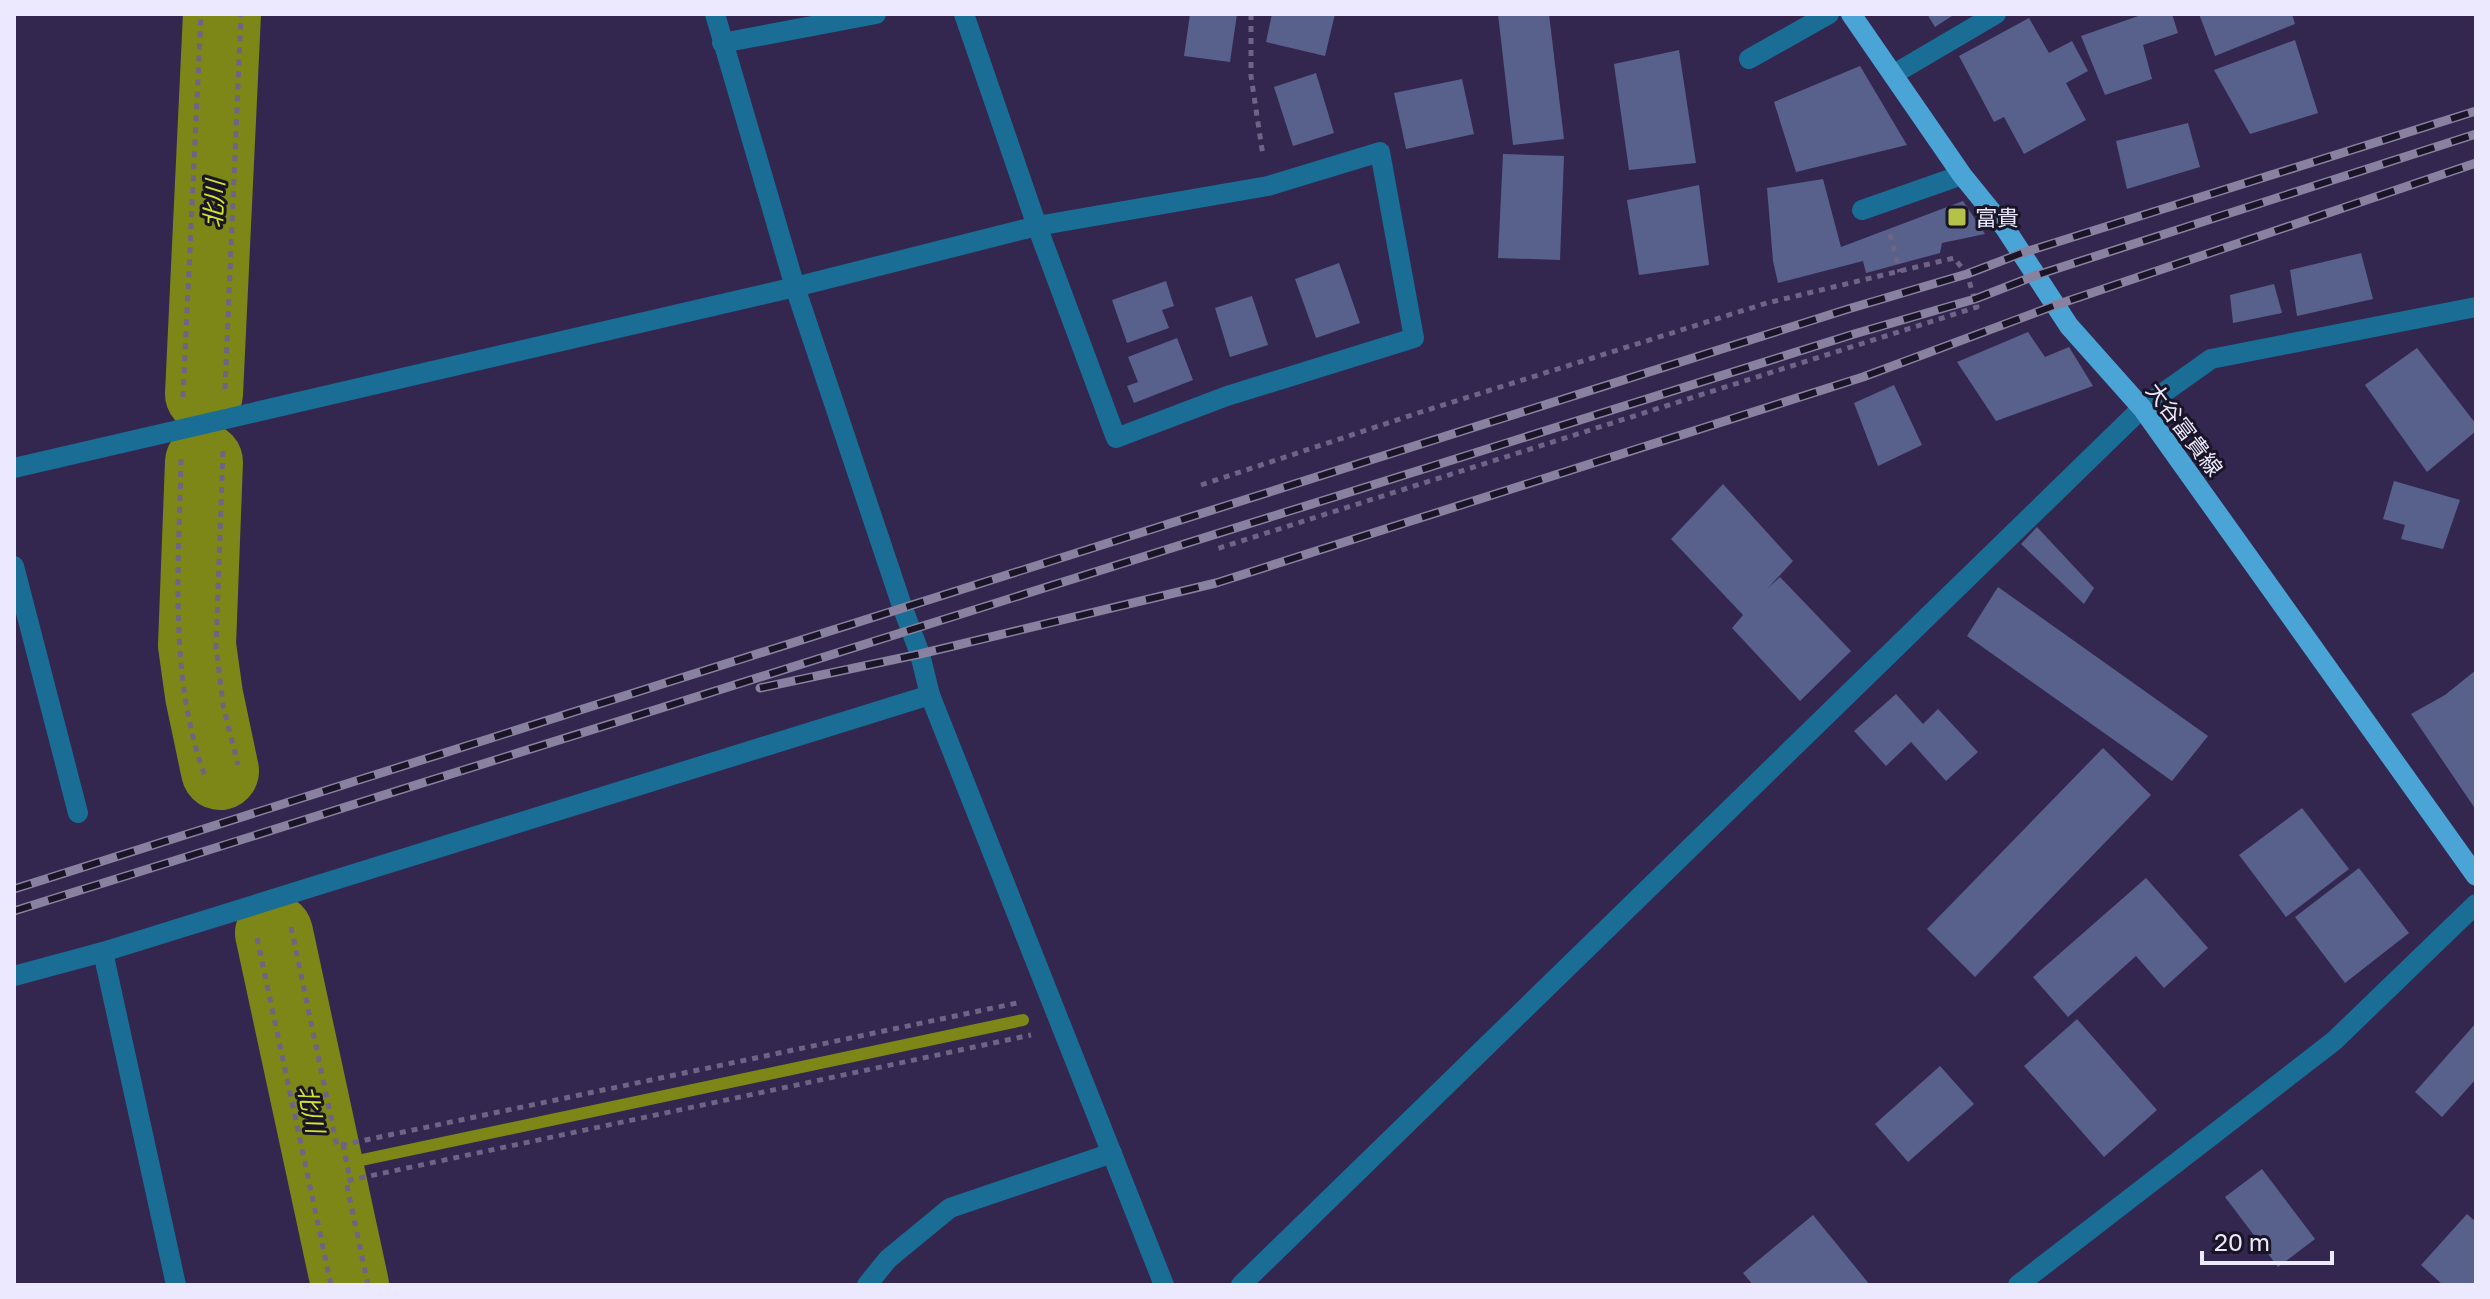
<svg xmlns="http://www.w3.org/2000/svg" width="2490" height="1299" font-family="'Golos Text','Noto Sans JP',sans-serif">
  <rect width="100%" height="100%" fill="#33274f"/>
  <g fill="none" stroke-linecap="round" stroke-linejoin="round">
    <!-- stream -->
    <polyline stroke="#7c8718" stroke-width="12" points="324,1168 1023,1020"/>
    <!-- river -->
    <g stroke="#7c8718" stroke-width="78">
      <polyline points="204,394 222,14"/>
      <polyline points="204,462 197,645 204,695 220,771"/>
      <polyline points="274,933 350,1285"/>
    </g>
  </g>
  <!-- building -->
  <g fill="#58608c">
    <polygon points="1190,14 1237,14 1230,62 1184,56"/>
    <polygon points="1272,14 1335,14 1325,56 1266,42"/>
    <polygon points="1498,14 1549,14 1564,139 1513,145"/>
    <polygon points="1927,14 1955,14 1935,27"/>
    <polygon points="2144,14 2172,14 2178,33 2143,45 2152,79 2105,95 2081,36"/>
    <polygon points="2199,14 2292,14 2295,24 2215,56"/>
    <polygon points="2029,18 2049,53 2072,41 2088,71 2066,83 2086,120 2024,154 2004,117 1994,122 1959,56"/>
    <polygon points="2295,40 2318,113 2250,134 2214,70"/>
    <polygon points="1679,50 1696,163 1629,170 1614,64"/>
    <polygon points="1860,66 1907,145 1796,172 1774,102"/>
    <polygon points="1316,73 1334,133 1293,146 1274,87"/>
    <polygon points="1462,79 1474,134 1406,149 1394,93"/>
    <polygon points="2188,123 2200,167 2127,189 2116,141"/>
    <polygon points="1503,154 1564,156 1560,260 1498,258"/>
    <polygon points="1823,179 1841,247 1963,201 1985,234 1942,243 1940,253 1866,273 1863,261 1778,283 1773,261 1767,188"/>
    <polygon points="1699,185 1709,265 1639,275 1627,200"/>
    <polygon points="2361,253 2373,299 2297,316 2290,270"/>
    <polygon points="1339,263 1360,323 1316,338 1295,279"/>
    <polygon points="1166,281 1174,306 1162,310 1169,328 1127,343 1112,300"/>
    <polygon points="2274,284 2282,313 2233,323 2230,295"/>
    <polygon points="1252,296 1268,345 1230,357 1215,308"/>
    <polygon points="2028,332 2045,357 2069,347 2093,386 1996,421 1957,362"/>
    <polygon points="1177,338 1193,380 1134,403 1127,386 1138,382 1128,357"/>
    <polygon points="2417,348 2476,424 2476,431 2427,472 2365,385"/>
    <polygon points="1894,385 1922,445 1878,466 1854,403"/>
    <polygon points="2394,481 2460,500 2443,549 2401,539 2405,525 2383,519"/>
    <polygon points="1723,484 1793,561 1768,588 1780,577 1851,651 1800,701 1732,628 1743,615 1671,539"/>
    <polygon points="2037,527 2094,588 2084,604 2021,544"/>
    <polygon points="1998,587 2208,736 2172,781 1967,636"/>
    <polygon points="2476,670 2476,806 2474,807 2411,714 2445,695"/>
    <polygon points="1896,694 1923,724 1938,709 1978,752 1946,781 1911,742 1886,766 1854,731"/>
    <polygon points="2103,748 2151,795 1975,977 1927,929"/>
    <polygon points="2302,808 2349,869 2286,917 2239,855"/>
    <polygon points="2359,868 2409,933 2345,983 2295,917"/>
    <polygon points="2146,878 2208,948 2164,988 2136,956 2068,1017 2033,977"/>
    <polygon points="2077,1019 2157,1110 2104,1157 2024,1066"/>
    <polygon points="2476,1023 2476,1079 2442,1117 2415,1092"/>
    <polygon points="1940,1066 1974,1104 1908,1162 1875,1124"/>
    <polygon points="2262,1169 2315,1239 2278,1267 2225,1197"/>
    <polygon points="2467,1214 2476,1222 2476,1285 2443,1285 2421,1265"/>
    <polygon points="1813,1215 1870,1285 1753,1285 1743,1273"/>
  </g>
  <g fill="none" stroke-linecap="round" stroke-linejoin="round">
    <!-- path -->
    <g stroke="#6e6486" stroke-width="5" stroke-dasharray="6 6" stroke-linecap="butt">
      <polyline points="1251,14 1251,76 1263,156"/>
      <polyline points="1890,234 1900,272"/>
      <polyline points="225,389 241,14"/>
      <polyline points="183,397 201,14"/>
      <polyline points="223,451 216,646 223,705 238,765"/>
      <path d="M181,459C179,566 168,678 206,779"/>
      <polyline points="1201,485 1421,412 1767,303 1954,258 1967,274 1977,307 1213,550"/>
      <polyline points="291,927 337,1146 1017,1003"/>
      <polyline points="257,938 331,1285"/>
      <polyline points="343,1144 350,1180"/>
      <polyline points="368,1285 346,1181 1031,1035"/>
    </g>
    <!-- minor -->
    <g stroke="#1a6d95" stroke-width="20">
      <polyline points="715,14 795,287 902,606 920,654 930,695 1164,1285"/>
      <polyline points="722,43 876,14"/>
      <polyline points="1749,59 1829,14"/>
      <polyline points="1894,74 1996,14"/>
      <polyline points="1862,210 1962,175"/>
      <polyline points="14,468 795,287 1037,226 1268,186 1380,152 1414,338 1227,396 1116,438 1037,226 964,14"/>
      <polyline points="14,566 78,813"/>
      <polyline points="103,952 176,1285"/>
      <polyline points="14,976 103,952 930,695"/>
      <polyline points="867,1285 888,1259 950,1208 1112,1153"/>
      <polyline points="1241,1285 2142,408 2211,359 2476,307"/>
      <polyline points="2018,1285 2334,1041 2476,904"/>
    </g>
    <!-- major -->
    <polyline stroke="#4aa4d5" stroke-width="20" points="1851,14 1962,175 2005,228 2069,326 2142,408 2476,876"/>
    <!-- rail casing -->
    <g stroke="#8981a0" stroke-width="9">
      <g id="rail">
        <polyline points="760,688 920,654 1216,583 1863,377 2056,305 2476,163"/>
        <polyline points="14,889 1848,309 1967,274 2022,253 2476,111"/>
        <polyline points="14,911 1854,334 1975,299 2037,275 2476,134"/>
      </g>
    </g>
    <!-- rail -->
    <use href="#rail" stroke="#191426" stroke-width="6" stroke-dasharray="18" stroke-linecap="butt"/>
  </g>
  <!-- markers -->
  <rect fill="#b4c24a" stroke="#191426" stroke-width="3" x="1947" y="207" width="20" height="20" rx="4"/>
  <g text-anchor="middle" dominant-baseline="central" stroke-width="6" stroke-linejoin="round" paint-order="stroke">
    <!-- poi labels -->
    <g font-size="22" fill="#ece8fd" stroke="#191426" text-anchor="start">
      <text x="1975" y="217">富貴</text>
    </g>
    <!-- street labels -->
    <g font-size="22" fill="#ece8fd" stroke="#191426">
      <text transform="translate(2185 429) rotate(53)">大谷富貴線</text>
    </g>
    <!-- water labels -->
    <g font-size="24" font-style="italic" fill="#d2e42d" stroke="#191426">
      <text transform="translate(213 204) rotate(-87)">北川</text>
      <text transform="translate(312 1109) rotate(78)">北川</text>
    </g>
  </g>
  <!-- border -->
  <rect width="2490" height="1299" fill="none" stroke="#ece8fd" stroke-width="32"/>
  <!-- scale -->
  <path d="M2202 1251v12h130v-12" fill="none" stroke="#ece8fd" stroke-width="4"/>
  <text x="2214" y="1251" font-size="24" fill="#ece8fd" stroke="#191426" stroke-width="6" paint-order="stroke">20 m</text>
</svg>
